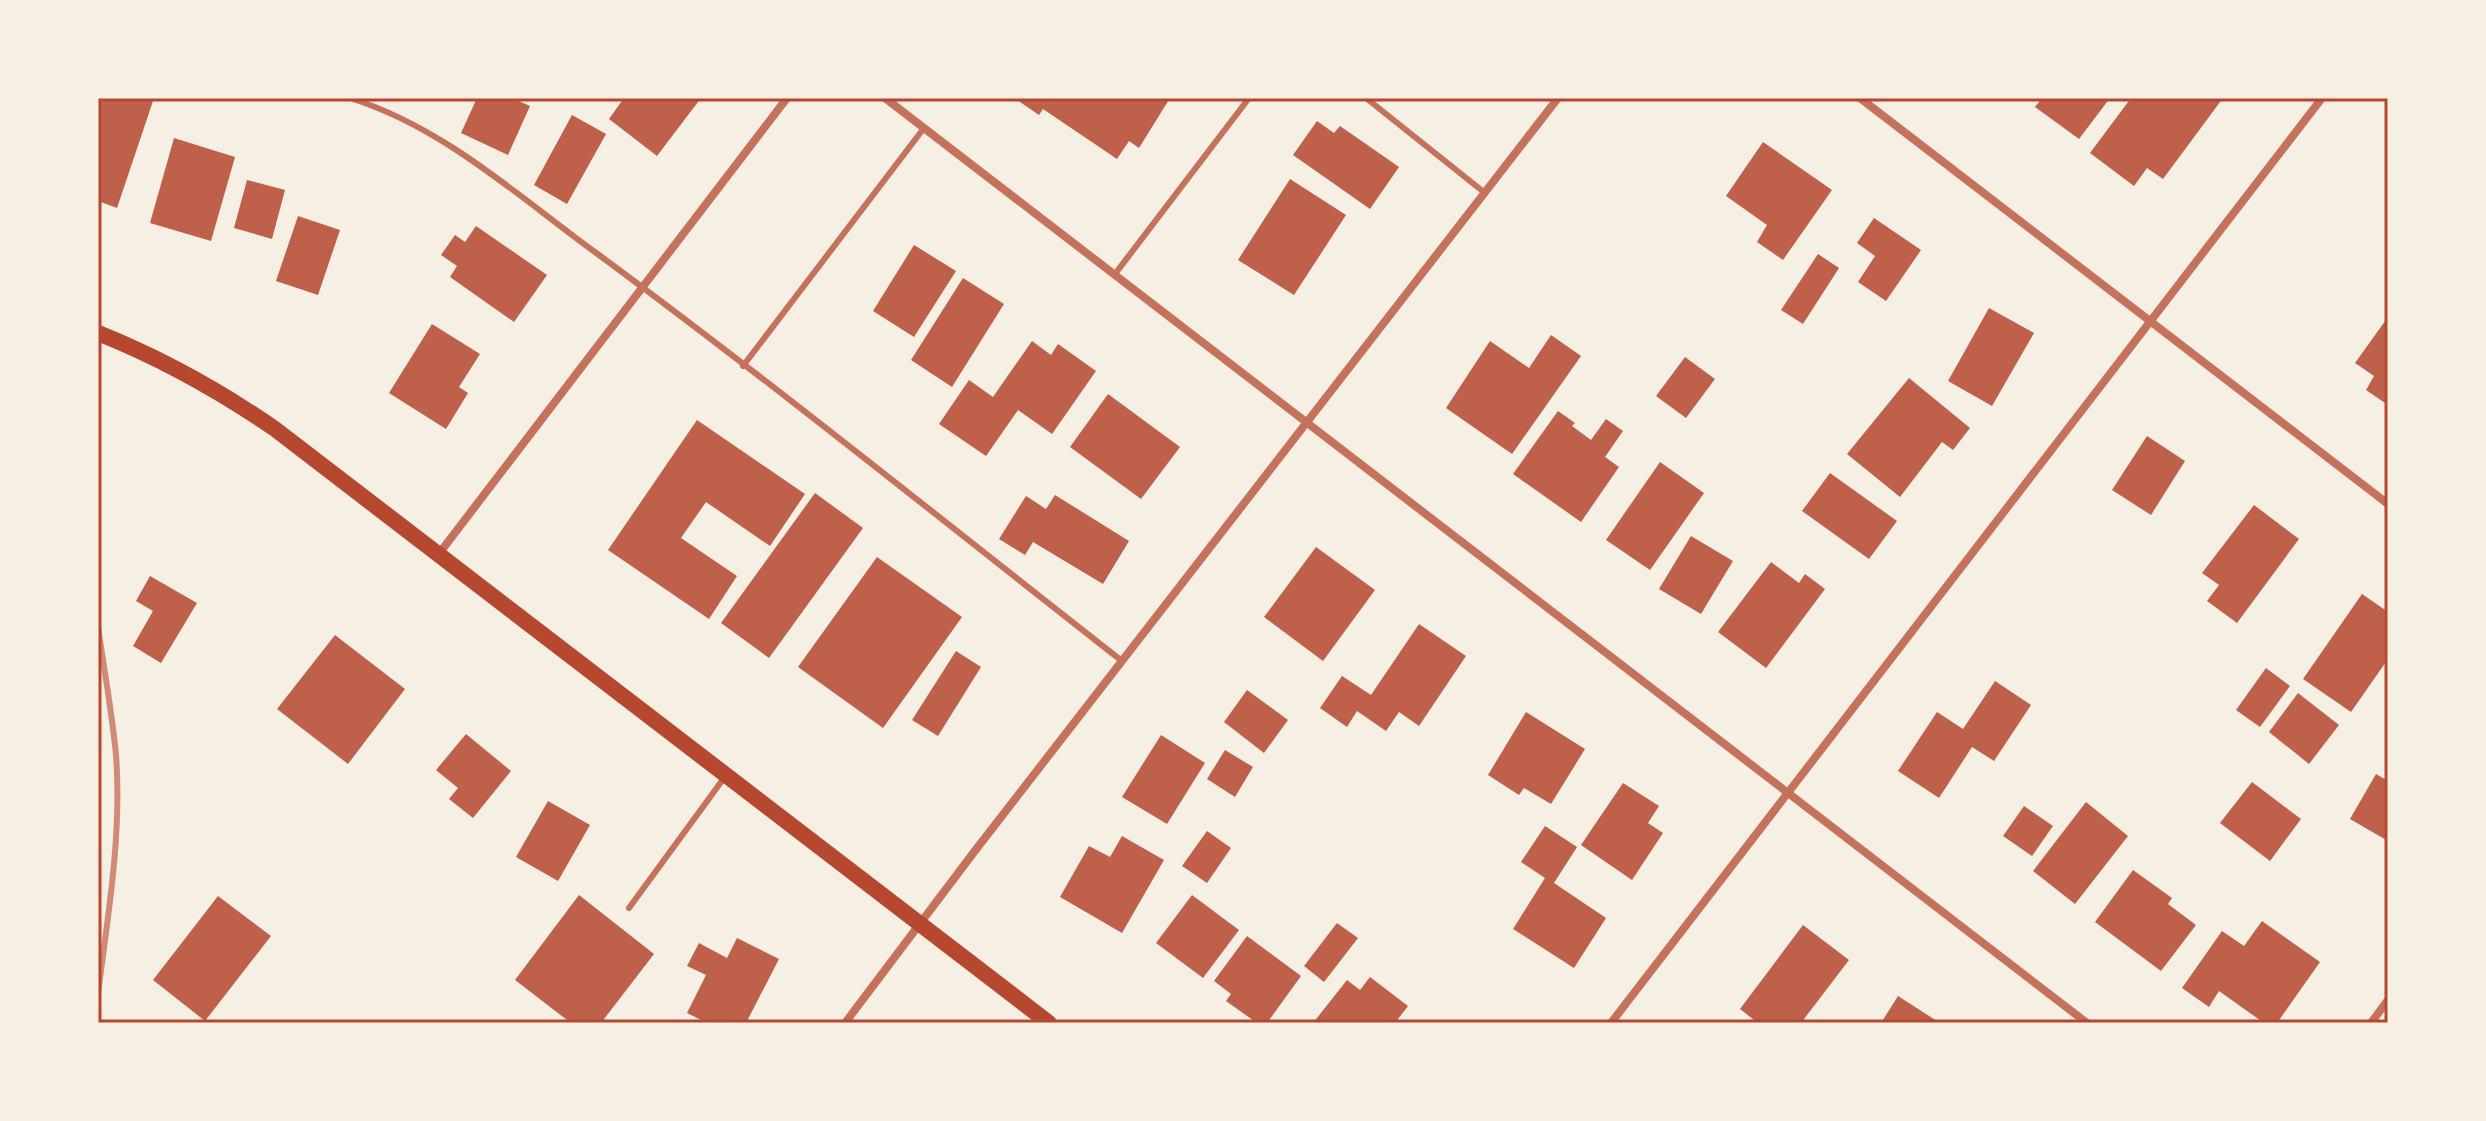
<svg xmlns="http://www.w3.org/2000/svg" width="2486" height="1121" font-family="Quicksand,sans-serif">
  <rect width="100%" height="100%" fill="#f6efe4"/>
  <!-- building -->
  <g fill="#bf614a">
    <polygon points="98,98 144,98 153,101 117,208 98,201"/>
    <polygon points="477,98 512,98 530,106 508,155 461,133"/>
    <polygon points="624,98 701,98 657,156 609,119"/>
    <polygon points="1014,98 1170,98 1139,148 1129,141 1117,159 1043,109 1039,115"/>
    <polygon points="2042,98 2110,98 2079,139 2035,107"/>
    <polygon points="2131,98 2223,98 2163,179 2147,168 2134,186 2090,153"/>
    <polygon points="572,115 606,134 567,204 534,185"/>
    <polygon points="1317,121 1334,133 1340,126 1399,167 1370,209 1293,155"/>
    <polygon points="174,138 235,157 211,241 150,223"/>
    <polygon points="1763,142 1832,190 1783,260 1757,242 1767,225 1726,196"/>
    <polygon points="1290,179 1346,215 1294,295 1238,260"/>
    <polygon points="247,180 285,190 272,239 234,228"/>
    <polygon points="298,216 340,230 318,295 276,281"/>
    <polygon points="1874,218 1921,250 1886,301 1858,282 1875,256 1857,243"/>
    <polygon points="476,226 547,275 514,322 450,277 457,266 441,255 455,235 465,242"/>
    <polygon points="914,245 956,271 914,337 873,311"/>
    <polygon points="1818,254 1839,268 1803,324 1781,310"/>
    <polygon points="963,278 1004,304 952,387 911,360"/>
    <polygon points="1989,308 2034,333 1992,406 1948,381"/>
    <polygon points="2388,317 2388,405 2366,390 2374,376 2355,363"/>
    <polygon points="432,324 480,354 459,387 468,393 446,429 389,393"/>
    <polygon points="1551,335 1581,356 1512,454 1446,408 1490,341 1529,368"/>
    <polygon points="1032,341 1051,355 1058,344 1096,371 1052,434 1018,410 986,456 939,424 969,380 993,397"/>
    <polygon points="1685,357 1715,379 1686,418 1656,396"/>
    <polygon points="1909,378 1970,428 1953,450 1942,442 1900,497 1847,454"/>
    <polygon points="1108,394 1180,447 1141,499 1070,447"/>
    <polygon points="1558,411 1575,423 1572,426 1591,440 1606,419 1623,431 1605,457 1619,467 1581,522 1513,474"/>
    <polygon points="697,420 805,494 770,546 706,502 681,538 737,576 709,619 608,550"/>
    <polygon points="2147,436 2185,461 2151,515 2112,490"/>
    <polygon points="1660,462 1704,493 1650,570 1606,540"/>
    <polygon points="1830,473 1897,521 1869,559 1802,511"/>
    <polygon points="815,493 863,528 769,658 721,623"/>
    <polygon points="1055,495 1129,541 1103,584 1033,542 1025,555 999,539 1026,496 1046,509"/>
    <polygon points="2254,505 2299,539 2237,623 2207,601 2219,585 2202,573"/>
    <polygon points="1691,536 1733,561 1701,614 1659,589"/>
    <polygon points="1316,547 1375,590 1323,661 1264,617"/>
    <polygon points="877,557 962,617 883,728 798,667"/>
    <polygon points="1771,562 1799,583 1805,574 1825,589 1766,668 1718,632"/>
    <polygon points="150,576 197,603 161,663 133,646 153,611 136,601"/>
    <polygon points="2362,594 2388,612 2388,659 2351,712 2303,679"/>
    <polygon points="1419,624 1466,656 1419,726 1399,712 1386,731 1357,711 1347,727 1320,708 1342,676 1371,695"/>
    <polygon points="335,635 405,689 348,764 277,709"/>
    <polygon points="956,651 981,667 938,736 912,720"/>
    <polygon points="2266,668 2290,686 2260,727 2236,710"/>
    <polygon points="1995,681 2031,705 1994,761 1972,747 1939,798 1898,771 1937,712 1963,729"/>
    <polygon points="1247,690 1288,720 1264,753 1224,722"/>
    <polygon points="2298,693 2339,725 2309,764 2269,732"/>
    <polygon points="1526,712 1585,749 1551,804 1524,788 1519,795 1488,775"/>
    <polygon points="466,734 511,771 473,818 449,799 458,788 436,770"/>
    <polygon points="1161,735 1205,763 1167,824 1122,797"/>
    <polygon points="1225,750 1253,767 1235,797 1207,779"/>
    <polygon points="2376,774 2388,781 2388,841 2350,819"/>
    <polygon points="2252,782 2301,819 2270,861 2220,823"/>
    <polygon points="1623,783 1659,806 1648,823 1663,833 1632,880 1581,845"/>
    <polygon points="548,801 590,825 558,881 516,857"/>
    <polygon points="2086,802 2128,836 2075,904 2033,871"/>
    <polygon points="2024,806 2053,826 2032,856 2003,836"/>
    <polygon points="1545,826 1577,847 1554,883 1606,918 1574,968 1513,929 1545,878 1521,862"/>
    <polygon points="1207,831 1231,848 1207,883 1182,866"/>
    <polygon points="1122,836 1164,860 1122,933 1060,897 1089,846 1110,857"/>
    <polygon points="2133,870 2172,898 2168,904 2196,925 2161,971 2095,922"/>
    <polygon points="579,895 654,954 601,1023 571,1023 515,980"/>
    <polygon points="1192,895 1239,930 1203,978 1156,943"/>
    <polygon points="218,896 271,936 205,1021 153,980"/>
    <polygon points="2262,921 2320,962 2277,1023 2264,1023 2219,991 2209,1007 2182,988 2222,931 2244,946"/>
    <polygon points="1337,923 1358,938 1324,982 1304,966"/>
    <polygon points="1803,925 1849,960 1801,1023 1758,1023 1740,1009"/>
    <polygon points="1247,936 1301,976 1267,1023 1257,1023 1226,1001 1231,994 1214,981"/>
    <polygon points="737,938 779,959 746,1023 707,1023 687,1013 706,975 687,966 699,943 727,958"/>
    <polygon points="1370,977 1408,1006 1395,1023 1313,1023 1347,980 1360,990"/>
    <polygon points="1898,996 1940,1023 1881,1023"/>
  </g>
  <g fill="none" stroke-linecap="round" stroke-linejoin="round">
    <!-- service -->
    <g stroke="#c5725c" stroke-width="6">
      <path d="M350,98C443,127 518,196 595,252C774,384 947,524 1122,661"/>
      <polyline points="1366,98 1485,193"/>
      <polyline points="1115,274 1249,98"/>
      <polyline points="743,366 924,128"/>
      <polyline points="629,908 724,778"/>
    </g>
    <!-- minor -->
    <g stroke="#c5725c" stroke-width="8">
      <polyline points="885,98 2087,1023"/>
      <polyline points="1860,98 2388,504"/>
      <polyline points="438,555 787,98"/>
      <polyline points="845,1023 974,852 1558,98"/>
      <polyline points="1611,1023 2322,98"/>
      <polyline points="2371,1023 2388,1000"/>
    </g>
    <!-- secondary -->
    <path stroke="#b5482f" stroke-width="16" d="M98,333C163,359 217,389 275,429L1049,1023"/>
    <!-- rail -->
    <path stroke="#cf8b77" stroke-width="6" d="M98,627C104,669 112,712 116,755C122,834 108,915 98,993"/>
  </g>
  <!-- border -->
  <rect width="2486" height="1121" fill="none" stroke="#f6efe4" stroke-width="200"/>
  <rect x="100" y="100" width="2286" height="921" fill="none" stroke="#b5482f" stroke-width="3"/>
</svg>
